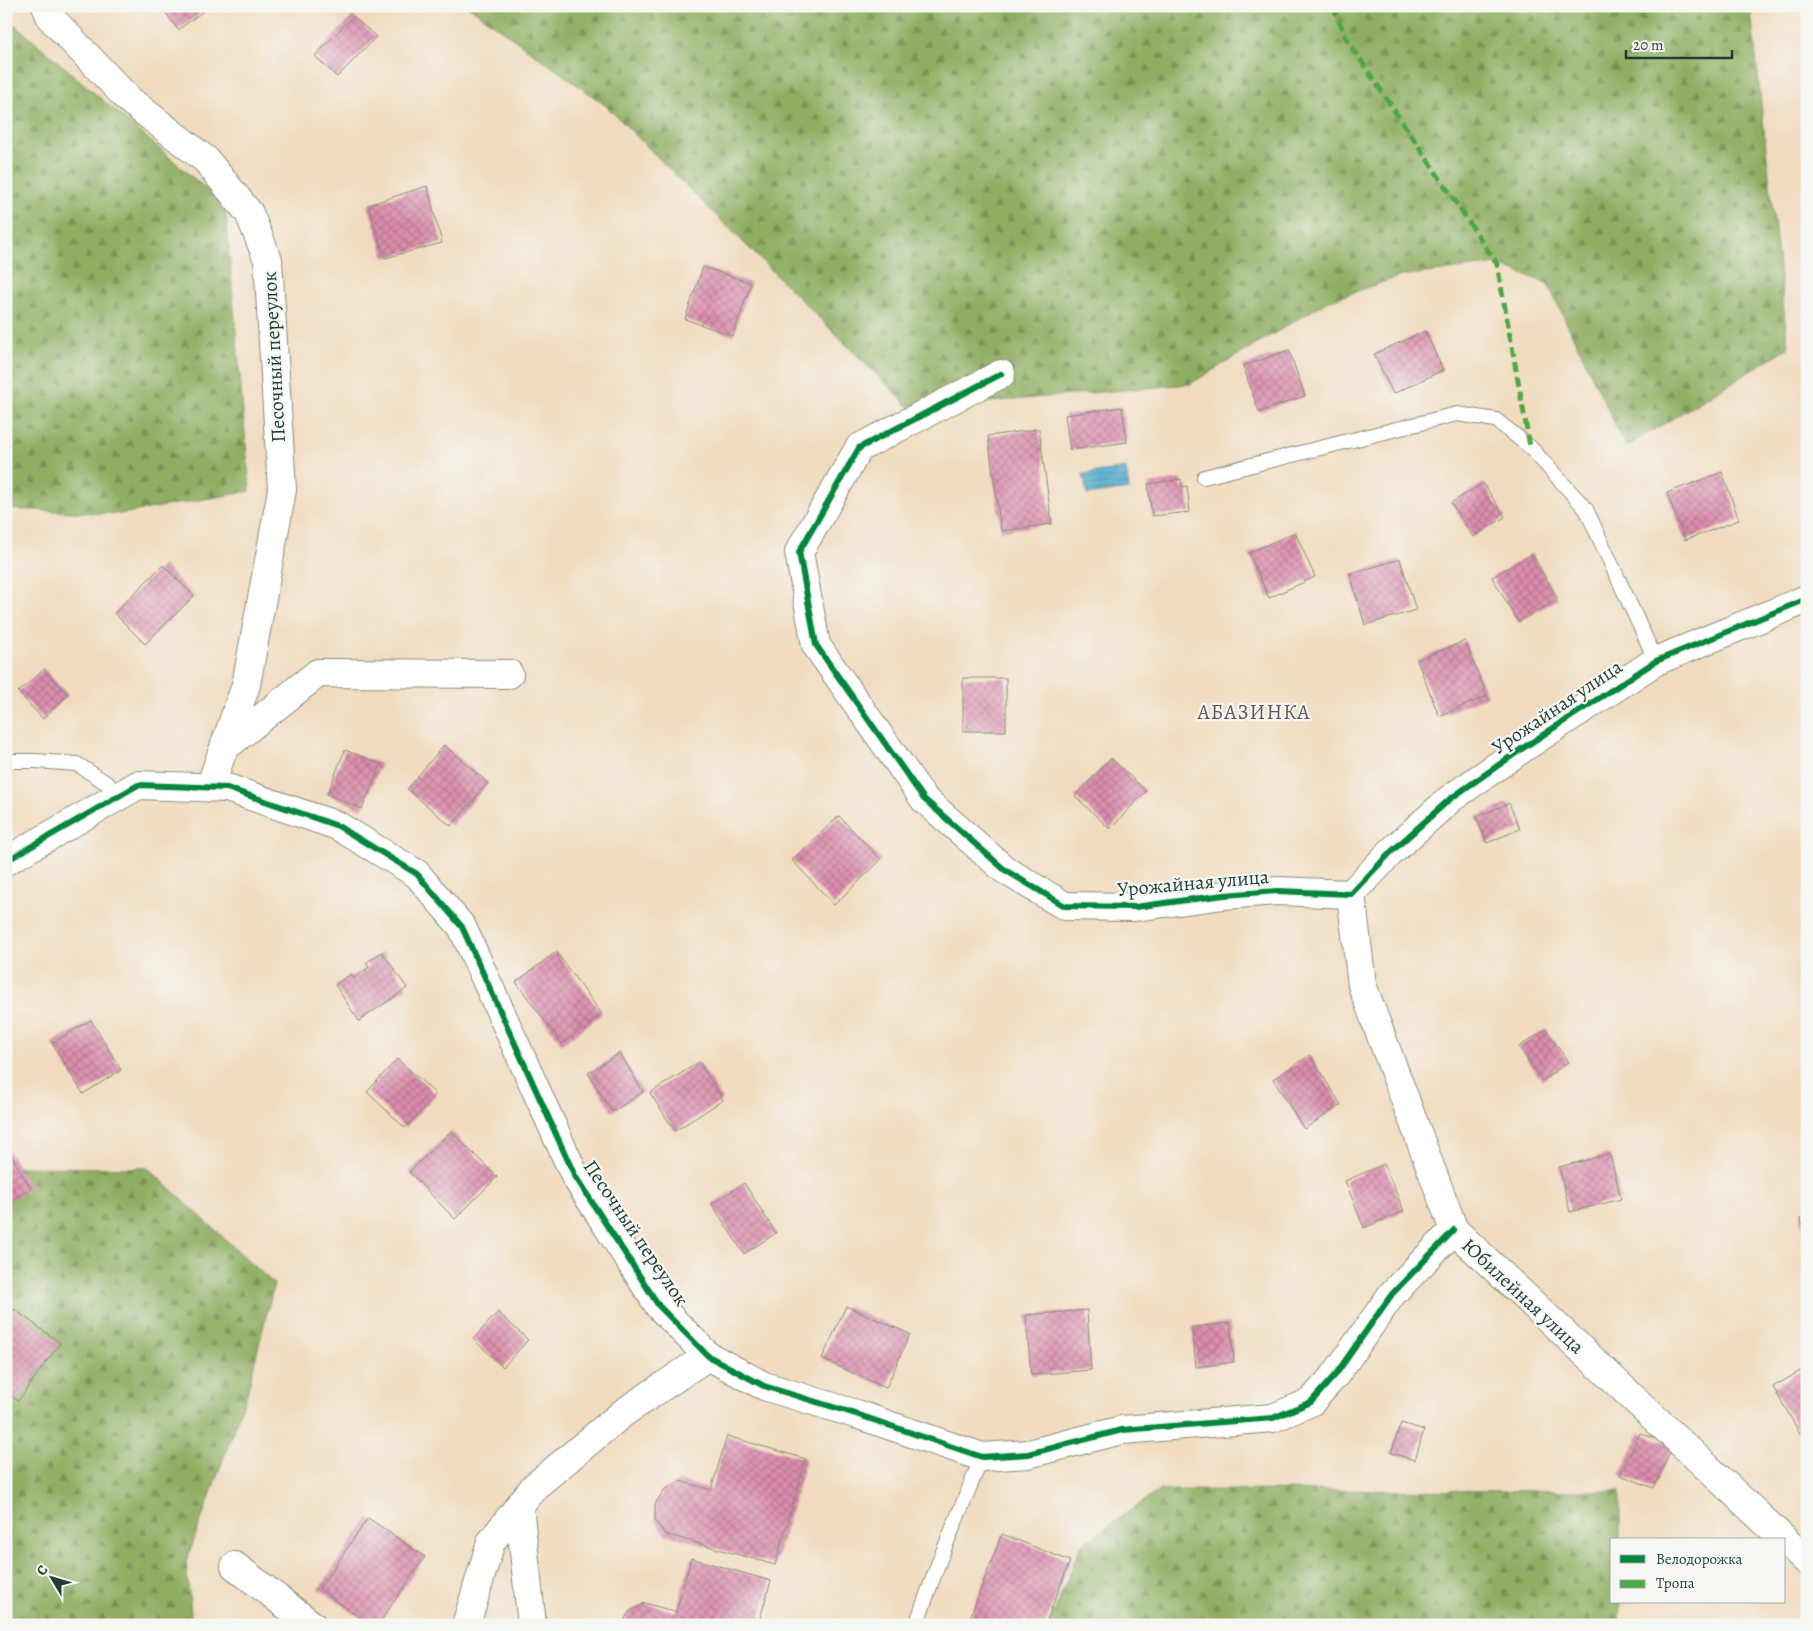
<svg xmlns="http://www.w3.org/2000/svg" width="1813" height="1631" font-family="Alegreya,serif">
  <defs>
    <pattern id="forest-firs" width="22" height="20" patternUnits="userSpaceOnUse" patternTransform="scale(1.25)"><rect width="22" height="20" fill="#8fae62"/><path d="M5 1l3.5 6h-7zM16 11l3.5 6h-7z" fill="#748f52"/></pattern>
    <pattern id="water-rules" width="6" height="5" patternUnits="userSpaceOnUse" patternTransform="scale(1.25)"><rect width="6" height="5" fill="#4daacb"/><path d="M0 2.5h6" fill="none" stroke="#3f8ca6"/></pattern>
    <pattern id="building-cross-hatch" width="8" height="8" patternUnits="userSpaceOnUse" patternTransform="scale(1.25)"><rect width="8" height="8" fill="#dc8dad"/><path d="M0 0l8 8M0 8l8-8" fill="none" stroke="#b2748e"/></pattern>
  </defs>
  <rect width="100%" height="100%" fill="#f6f6f2"/>
  <filter id="ink" filterUnits="userSpaceOnUse"><feTurbulence type="fractalNoise" baseFrequency=".02" numOctaves="2"/><feDisplacementMap in="SourceGraphic" scale="10" xChannelSelector="R" yChannelSelector="G"/><feConvolveMatrix kernelMatrix="1 2 1 2 8 2 1 2 1" color-interpolation-filters="sRGB"/></filter>
  <filter id="wash" filterUnits="userSpaceOnUse"><feTurbulence type="fractalNoise" baseFrequency=".0096" numOctaves="4" result="noise"/><feDisplacementMap in="SourceGraphic" scale="20" xChannelSelector="R" yChannelSelector="G"/><feGaussianBlur stdDeviation="1.12" result="paint"/><feColorMatrix in="noise" values="0 0 0 0 0 0 0 0 0 0 0 0 0 0 0 0 0 1.4 0 .05"/><feComposite in="paint" operator="in"/></filter>
  <g filter="url(#wash)">
    <rect width="100%" height="100%" fill="#f1dcbf"/>
    <!-- forest -->
    <g fill="url(#forest-firs)" stroke="#57764b">
      <polygon points="468,6 1771,6 1751,12 1788,348 1626,447 1548,284 1497,264 1401,276 1328,301 1190,384 911,409 605,105"/>
      <polygon points="6,17 225,205 250,491 120,514 6,509"/>
      <polygon points="6,1167 148,1168 274,1284 247,1393 186,1562 192,1625 6,1625"/>
      <polygon points="1160,1490 1620,1491 1620,1540 1612,1540 1612,1602 1620,1602 1619,1625 1049,1625 1081,1545"/>
    </g>
    <!-- water -->
    <polygon fill="url(#water-rules)" stroke="#367480" points="1126,468 1129,489 1087,495 1083,474"/>
    <g id="blocks">
      <!-- building -->
      <g fill="url(#building-cross-hatch)">
        <polygon points="161,6 210,6 178,30"/>
        <polygon points="353,16 376,37 337,77 315,56"/>
        <polygon points="427,186 442,243 385,258 368,205"/>
        <polygon points="703,267 751,283 733,336 685,319"/>
        <polygon points="1425,331 1443,370 1393,394 1374,354"/>
        <polygon points="1289,350 1305,396 1259,412 1243,366"/>
        <polygon points="1122,407 1127,442 1070,450 1065,415"/>
        <polygon points="1039,429 1052,524 1001,531 988,436"/>
        <polygon points="1722,472 1739,520 1685,540 1667,493"/>
        <polygon points="1181,479 1182,487 1187,486 1190,512 1152,516 1148,484"/>
        <polygon points="1483,483 1505,517 1473,537 1451,503"/>
        <polygon points="1295,532 1315,577 1269,598 1249,553"/>
        <polygon points="1532,554 1558,599 1518,622 1492,577"/>
        <polygon points="1400,559 1416,610 1365,625 1350,574"/>
        <polygon points="163,565 194,596 145,644 114,613"/>
        <polygon points="1465,641 1487,696 1439,716 1417,660"/>
        <polygon points="44,669 68,695 43,719 18,692"/>
        <rect x="963" y="678" width="43" height="53"/>
        <polygon points="444,745 488,783 451,826 407,789"/>
        <polygon points="345,750 381,764 362,809 327,794"/>
        <polygon points="1111,758 1146,791 1110,829 1075,796"/>
        <polygon points="1509,803 1520,829 1487,843 1476,817"/>
        <polygon points="839,816 881,860 834,905 792,860"/>
        <polygon points="382,952 407,988 359,1021 335,985 351,974 354,978 369,967 366,963"/>
        <polygon points="556,952 602,1014 562,1044 516,982"/>
        <polygon points="91,1020 121,1070 83,1094 52,1043"/>
        <polygon points="1546,1029 1568,1062 1542,1081 1519,1047"/>
        <polygon points="620,1053 643,1092 612,1112 588,1073"/>
        <polygon points="1310,1055 1341,1105 1304,1129 1273,1079"/>
        <polygon points="397,1059 436,1094 405,1128 367,1092"/>
        <polygon points="699,1062 723,1100 675,1131 650,1093"/>
        <polygon points="451,1131 497,1177 455,1219 409,1172"/>
        <polygon points="6,1146 31,1189 6,1203"/>
        <polygon points="1610,1154 1621,1199 1570,1212 1559,1167"/>
        <polygon points="1384,1164 1404,1211 1364,1228 1345,1181"/>
        <polygon points="744,1183 776,1233 744,1254 712,1204"/>
        <polygon points="1807,1215 1807,1238 1806,1238 1800,1218"/>
        <polygon points="846,1306 910,1334 886,1388 822,1359"/>
        <polygon points="14,1309 60,1343 18,1401 6,1392 6,1321"/>
        <polygon points="1087,1310 1091,1370 1031,1375 1026,1315"/>
        <polygon points="498,1312 528,1340 503,1367 473,1339"/>
        <polygon points="1230,1323 1234,1362 1196,1367 1192,1327"/>
        <polygon points="1807,1367 1807,1431 1801,1435 1773,1387"/>
        <polygon points="1401,1423 1424,1430 1415,1460 1391,1453"/>
        <polygon points="1640,1433 1673,1445 1654,1488 1620,1475"/>
        <polygon points="727,1436 806,1459 775,1565 665,1534 655,1521 655,1504 664,1490 680,1481 711,1490"/>
        <polygon points="368,1518 425,1557 378,1625 371,1625 319,1589"/>
        <polygon points="1002,1534 1070,1561 1045,1625 967,1625"/>
        <polygon points="691,1558 771,1581 758,1625 621,1625 629,1612 645,1603 676,1612"/>
      </g>
    </g>
  </g>
  <g filter="url(#ink)">
    <use href="#blocks" fill-opacity="0" stroke="#888c7a" stroke-width="1"/>
    <g fill="none" stroke-linecap="round" stroke-linejoin="round">
      <!-- service casing -->
      <g stroke="#888c7a" stroke-width="16">
        <g id="service">
          <polyline points="1204,477 1457,414 1496,420 1530,447 1586,509 1656,661"/>
          <polyline points="6,761 36,761 77,764 108,784 118,796"/>
          <polyline points="916,1625 940,1559 982,1457"/>
        </g>
      </g>
      <!-- minor casing -->
      <g stroke="#888c7a" stroke-width="30">
        <g id="minor">
          <polyline points="46,6 51,18 128,99 206,160 249,213 268,260 282,490 246,685 210,787"/>
          <polyline points="1001,374 859,448 799,552 816,645 924,799 1005,870 1065,906 1135,907 1224,895 1277,891 1351,894 1391,852 1450,799 1523,748 1656,661 1807,599"/>
          <polyline points="224,748 318,673 509,674"/>
          <polyline points="6,861 138,785 227,788 338,826 417,874 462,927 575,1176 659,1306 708,1356 764,1386 856,1414 982,1457 1028,1454 1122,1430 1273,1418 1311,1402 1336,1374 1392,1294 1454,1230"/>
          <polyline points="1351,894 1362,985 1454,1230 1807,1561"/>
          <polyline points="519,1506 532,1625"/>
          <polyline points="235,1566 312,1625"/>
          <polyline points="466,1625 491,1542 534,1487 623,1413 708,1356"/>
        </g>
      </g>
      <!-- service -->
      <use href="#service" stroke="#fff" stroke-width="14"/>
      <!-- minor -->
      <use href="#minor" stroke="#fff" stroke-width="28"/>
      <!-- quiet -->
      <polyline stroke="#4fa644" stroke-width="5" stroke-dasharray="10 5" stroke-linecap="butt" points="1333,6 1346,38 1497,264 1530,447"/>
      <!-- cycleway casing -->
      <g stroke="#f6f6f2" stroke-width="9">
        <g id="cycleway">
          <polyline points="1001,374 859,448 799,552 816,645 924,799 1005,870 1065,906 1135,907 1224,895 1277,891 1351,894 1391,852 1450,799 1523,748 1656,661 1807,599"/>
          <polyline points="6,861 138,785 227,788 338,826 417,874 462,927 575,1176 659,1306 708,1356 764,1386 856,1414 982,1457 1028,1454 1122,1430 1273,1418 1311,1402 1336,1374 1392,1294 1454,1230"/>
        </g>
      </g>
      <!-- cycleway -->
      <use href="#cycleway" stroke="#00873e" stroke-width="6"/>
    </g>
  </g>
  <g text-anchor="middle" dominant-baseline="central" stroke-width="4.5" stroke-linejoin="round" paint-order="stroke">
    <!-- street labels -->
    <g font-size="20" fill="#1f3d34" stroke="#f6f6f2">
      <text transform="translate(274 357) rotate(-93)">Песочный переулок</text>
      <text transform="translate(1557 707) rotate(-34)">Урожайная улица</text>
      <text transform="translate(1193 883) rotate(-5)">Урожайная улица</text>
      <text transform="translate(636 1233) rotate(56)">Песочный переулок</text>
      <text transform="translate(1523 1296) rotate(43)">Юбилейная улица</text>
    </g>
    <!-- neighbourhood labels -->
    <g font-size="21" letter-spacing="1" fill="#61595e" stroke="#f6f6f2">
      <text x="1254" y="712">АБАЗИНКА</text>
    </g>
  </g>
  <!-- margin -->
  <rect width="1813" height="1631" fill="none" stroke="#f6f6f2" stroke-width="25"/>
  <!-- legend -->
  <rect x="1610" y="1538" width="175" height="65" fill="#f6f6f2" stroke="#a0aca6"/>
  <rect x="1620" y="1555" width="25" height="8" fill="#00873e" stroke="#a0aca6"/>
  <text x="1656" y="1564" font-size="15" fill="#1f3d34">Велодорожка</text>
  <rect x="1620" y="1580" width="25" height="8" fill="#4fa644" stroke="#a0aca6"/>
  <text x="1656" y="1588" font-size="15" fill="#1f3d34">Тропа</text>
  <!-- north arrow -->
  <g transform="translate(52 1578) rotate(308)" stroke="#f6f6f2" stroke-width="4" paint-order="stroke">
  <path d="M0-4L9 19L0 12L-9 19Z" fill="#1f3d34"/>
  <text y="-8" font-size="14" font-weight="bold" text-anchor="middle" fill="#1f3d34">С</text>
  </g>
  <!-- scale -->
  <path d="M1626 50v8h106v-8" fill="none" stroke="#1f3d34" stroke-width="2.5"/>
  <text x="1633" y="50" font-size="15" fill="#1f3d34" stroke="#f6f6f2" stroke-width="4" paint-order="stroke">20 m</text>
</svg>
